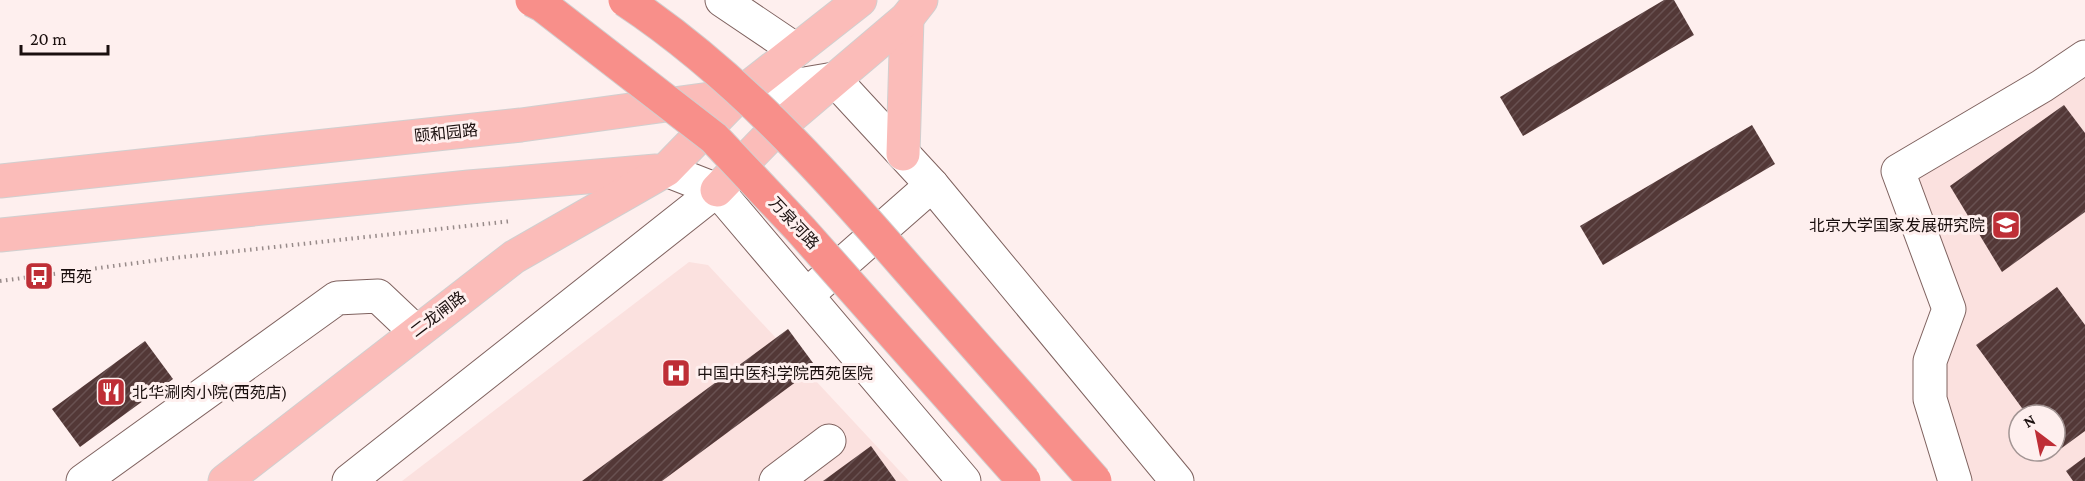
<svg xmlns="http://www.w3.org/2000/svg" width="2085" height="481" font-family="'Crimson Pro','Noto Sans SC',serif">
  <defs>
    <pattern id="building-hatch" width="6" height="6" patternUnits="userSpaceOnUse" patternTransform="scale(1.5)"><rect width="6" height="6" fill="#533837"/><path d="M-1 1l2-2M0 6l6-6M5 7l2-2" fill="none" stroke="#685151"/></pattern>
  </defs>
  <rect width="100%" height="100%" fill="#feefee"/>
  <!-- built -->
  <g fill="#fbe1df" fill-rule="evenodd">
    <path d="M2085,65V481H1963L1949,442L1942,343L1906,173ZM2019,415H2055V451H2019Z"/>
    <polygon points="689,262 708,265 909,481 402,481"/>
  </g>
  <!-- building -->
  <g fill="url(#building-hatch)">
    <polygon points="1664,0 1674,0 1694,35 1523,136 1500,97"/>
    <polygon points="2064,105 2085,133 2085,212 2002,272 1950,186"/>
    <polygon points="1752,125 1775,164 1603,265 1580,226"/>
    <polygon points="2057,287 2085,325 2085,431 2055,453 2055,415 2027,415 1976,345"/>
    <polygon points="788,329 816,367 662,481 582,481"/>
    <polygon points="145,341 173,379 80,447 52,409"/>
    <polygon points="871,446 896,481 823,481"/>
    <polygon points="2085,457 2085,481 2073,481 2066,471"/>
  </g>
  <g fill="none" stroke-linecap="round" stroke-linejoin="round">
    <!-- minor casing -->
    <g stroke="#7f625f" stroke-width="35">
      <g id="minor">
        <polyline points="722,0 796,50"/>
        <polyline points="739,95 834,79 932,185 1177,481"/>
        <polyline points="666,170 717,190 964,481"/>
        <polyline points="816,287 932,185"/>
        <polyline points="83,481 337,298 378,296 415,331"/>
        <polyline points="349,481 717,190"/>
        <polyline points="776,481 829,441"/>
        <polyline points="1955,481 1930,399 1930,361 1949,309 1898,171 2042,86 2085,57"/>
      </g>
    </g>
    <!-- major casing -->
    <g stroke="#d1cfcf" stroke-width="35">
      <g id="major">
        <polyline points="903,154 907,18"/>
        <polyline points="0,181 521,125 739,95"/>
        <polyline points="717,190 774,131 907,18 921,0"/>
        <polyline points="0,235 469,187 656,171"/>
        <polyline points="225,481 514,257 666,170 739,95 860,0"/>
      </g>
    </g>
    <!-- path -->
    <polyline stroke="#988b8a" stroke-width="4" stroke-dasharray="1.5 4.5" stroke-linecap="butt" points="0,281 174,258 512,221"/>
    <!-- minor -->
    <use href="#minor" stroke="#fff" stroke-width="33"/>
    <!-- major -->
    <use href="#major" stroke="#fbbcb9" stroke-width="33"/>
    <!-- highway-bridge casing -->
    <g stroke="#d1cfcf" stroke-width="35" stroke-linecap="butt">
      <g id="highway-bridge">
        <polyline points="532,0 542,5 714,138 801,230 1024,481"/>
        <path d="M625,0C734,72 823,171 908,269C970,340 1032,410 1095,481"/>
      </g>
    </g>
    <!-- highway-bridge -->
    <use href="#highway-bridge" stroke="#f88f8a" stroke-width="33"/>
  </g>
  <!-- icons -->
  <defs>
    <g id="university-square" transform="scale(1.5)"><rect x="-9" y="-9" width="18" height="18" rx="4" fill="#be2e36" stroke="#feefee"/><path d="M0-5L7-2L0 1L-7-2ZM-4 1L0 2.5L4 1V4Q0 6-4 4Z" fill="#fff"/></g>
    <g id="bus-square" transform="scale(1.5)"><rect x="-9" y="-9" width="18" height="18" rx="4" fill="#be2e36" stroke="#feefee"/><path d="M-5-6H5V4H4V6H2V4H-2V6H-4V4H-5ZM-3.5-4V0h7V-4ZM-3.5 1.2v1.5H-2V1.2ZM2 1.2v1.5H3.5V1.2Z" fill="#fff"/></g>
    <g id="hospital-square" transform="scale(1.5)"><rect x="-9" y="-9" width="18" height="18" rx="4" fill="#be2e36" stroke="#feefee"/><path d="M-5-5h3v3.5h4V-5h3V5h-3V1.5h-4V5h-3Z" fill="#fff"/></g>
    <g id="restaurant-square" transform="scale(1.5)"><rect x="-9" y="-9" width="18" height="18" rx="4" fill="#be2e36" stroke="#feefee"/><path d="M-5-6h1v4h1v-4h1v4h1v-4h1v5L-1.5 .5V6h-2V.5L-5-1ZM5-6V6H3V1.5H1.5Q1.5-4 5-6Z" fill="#fff"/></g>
  </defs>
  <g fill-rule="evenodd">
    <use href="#university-square" x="2006" y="225"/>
    <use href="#bus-square" x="39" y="276"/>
    <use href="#hospital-square" x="676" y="373"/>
    <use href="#restaurant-square" x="111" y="392"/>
  </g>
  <g text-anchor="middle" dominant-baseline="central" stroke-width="6" stroke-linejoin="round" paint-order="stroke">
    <!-- street labels -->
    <g font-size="16" fill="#1a0f0e" stroke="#feefee">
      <text transform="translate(446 133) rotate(-6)">颐和园路</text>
      <text transform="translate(794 223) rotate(47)">万泉河路</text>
      <text transform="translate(438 314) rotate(-37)">二龙闸路</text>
    </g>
    <!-- poi labels -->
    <g font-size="16" fill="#1a0f0e" stroke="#feefee" text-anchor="start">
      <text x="1985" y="225" text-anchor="end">北京大学国家发展研究院</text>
      <text x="60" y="276">西苑</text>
      <text x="697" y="373">中国中医科学院西苑医院</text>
      <text x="132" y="392">北华涮肉小院(西苑店)</text>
    </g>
  </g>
  <!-- north arrow -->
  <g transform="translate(2037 433) rotate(328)"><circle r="28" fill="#feefee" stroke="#a39594" stroke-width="1.5"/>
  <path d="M0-4.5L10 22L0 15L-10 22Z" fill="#be2e36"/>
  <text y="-9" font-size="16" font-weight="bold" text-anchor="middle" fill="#1a0f0e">N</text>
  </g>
  <!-- scale -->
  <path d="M21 45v9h87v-9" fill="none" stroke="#1a0f0e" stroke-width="3"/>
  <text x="30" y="45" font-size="18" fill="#1a0f0e" stroke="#feefee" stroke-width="4.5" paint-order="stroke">20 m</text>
</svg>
